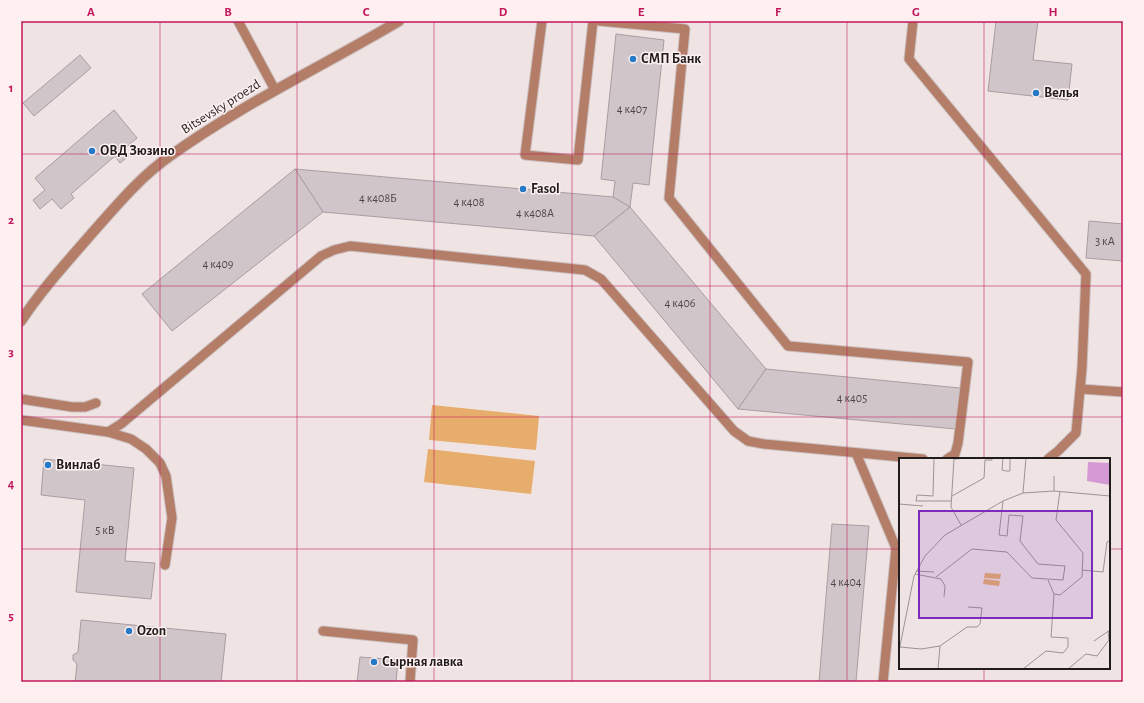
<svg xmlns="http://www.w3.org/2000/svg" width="1144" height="703" font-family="'Alegreya Sans',sans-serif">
  <rect width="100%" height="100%" fill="#f0e3e3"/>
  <!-- green -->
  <g fill="#e6ad6c">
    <polygon points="432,405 539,416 536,450 429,440"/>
    <polygon points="428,449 535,461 531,494 424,482"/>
  </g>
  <!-- building -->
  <g fill="#d0c5c9" stroke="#a99da2">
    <polygon points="996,21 1038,21 1033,60 1072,64 1068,100 988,91"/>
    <polygon points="616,34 664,40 649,185 633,183 630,207 613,197 615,181 601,179"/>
    <polygon points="80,55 91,68 34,116 23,103"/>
    <polygon points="114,110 137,138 124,149 130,155 120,163 115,156 71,194 74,198 61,209 52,199 40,209 33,200 45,190 35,178"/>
    <polygon points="295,169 613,197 630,207 594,236 323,212"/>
    <polygon points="295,169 323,212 172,331 142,294"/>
    <polygon points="630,207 766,369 738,409 594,236"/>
    <polygon points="1089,221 1123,224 1123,261 1086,258"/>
    <polygon points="766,369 960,388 956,429 738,409"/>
    <polygon points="44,459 134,468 125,561 155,563 151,599 76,592 85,500 41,495"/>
    <polygon points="832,524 869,526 856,682 819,682"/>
    <polygon points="81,620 226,634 221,682 75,682 77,664 73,660 73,655 78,652"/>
    <polygon points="360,657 398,660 396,682 357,682"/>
  </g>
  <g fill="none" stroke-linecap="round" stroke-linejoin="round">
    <!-- lane casing -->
    <g stroke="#cbbfbf" stroke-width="11">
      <g id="lane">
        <polyline points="238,21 275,90"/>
        <polyline points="542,21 525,155 578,160 593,21"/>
        <polyline points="599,21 685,29 669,198 788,346 968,362 958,443 955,454 947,459"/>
        <polyline points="913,21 909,59 1086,274 1082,368 1076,433 1058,451 1048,459"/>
        <polyline points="1081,389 1123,392"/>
        <polyline points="21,399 72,407 85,407 96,403"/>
        <polyline points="21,420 108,432 131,439 146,449 160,463 166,476 172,518 165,565"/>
        <polyline points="108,432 121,424 321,256 334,250 350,246 585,270 601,279 734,431 748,441 764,444 923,459"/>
        <polyline points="856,453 896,548 900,548"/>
        <polyline points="323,631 413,640 410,682"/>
        <polyline points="883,682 896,548"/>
      </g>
    </g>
    <!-- street casing -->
    <g stroke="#cbbfbf" stroke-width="12">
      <path id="street" d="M21,321C42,289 68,261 93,232C117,205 140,177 170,156C242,104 323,66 399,21"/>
    </g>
    <!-- lane -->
    <use href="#lane" stroke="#b37d67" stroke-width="9"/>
    <!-- street -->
    <use href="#street" stroke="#b37d67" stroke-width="10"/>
  </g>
  <!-- grid -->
  <path fill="none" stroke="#c2185b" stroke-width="1" stroke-opacity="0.55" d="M160,21V682M297,21V682M434,21V682M572,21V682M710,21V682M847,21V682M984,21V459M21,154H1123M21,286H1123M21,417H1123M21,549H900M1109,549H1123M984,668V682"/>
  <!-- markers -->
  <g fill="#257ac8" stroke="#fef0f0" stroke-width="1.5">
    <circle cx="633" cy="59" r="4"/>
    <circle cx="1036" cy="93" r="4"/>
    <circle cx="92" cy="151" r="4"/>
    <circle cx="523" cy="189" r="4"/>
    <circle cx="48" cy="465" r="4"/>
    <circle cx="129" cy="631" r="4"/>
    <circle cx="374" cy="662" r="4"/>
  </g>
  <g text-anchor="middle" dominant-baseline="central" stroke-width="3" stroke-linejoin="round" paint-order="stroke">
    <!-- number labels -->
    <g font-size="12" fill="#4d4647">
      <text x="632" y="109">4 к407</text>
      <text x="378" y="198">4 к408Б</text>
      <text x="469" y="202">4 к408</text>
      <text x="535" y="213">4 к408А</text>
      <text x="1105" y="241">3 кА</text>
      <text x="218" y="264">4 к409</text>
      <text x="680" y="303">4 к406</text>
      <text x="852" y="398">4 к405</text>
      <text x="105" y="530">5 кВ</text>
      <text x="846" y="582">4 к404</text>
    </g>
    <!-- poi labels -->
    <g font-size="14" font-weight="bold" fill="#211c1c" stroke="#fef0f0" text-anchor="start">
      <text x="641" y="59">СМП Банк</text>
      <text x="1044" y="93">Велья</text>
      <text x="100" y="151">ОВД Зюзино</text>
      <text x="531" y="189">Fasol</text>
      <text x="56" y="465">Винлаб</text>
      <text x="137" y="631">Ozon</text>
      <text x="382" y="662">Сырная лавка</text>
    </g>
    <!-- street labels -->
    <g font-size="14" fill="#211c1c" stroke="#fef0f0">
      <text transform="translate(221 107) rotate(-32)">Bitsevsky proezd</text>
    </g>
  </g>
  <!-- overview -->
  <g transform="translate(899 458)">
    <rect width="211" height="211" fill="#f0e3e3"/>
    <path d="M86,115L102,116L101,121L85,120ZM85,121L101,123L100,128L84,126Z" fill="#e6ad6c"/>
    <path d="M189,4L211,5V27L188,23Z" fill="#d498d4"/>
    <path fill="none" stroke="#9d9393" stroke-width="1" d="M35,0L34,38L18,37L17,43H52M104,0L103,12L107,13H111V0M155,33V18M124,35L127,0M53,38L85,20L86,2H93V0M0,46L24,48M62,67L52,49L55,1L71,0M183,112L204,114L208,84L211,82M17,113L35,114M16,116L42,121L46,128L45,139M37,119L73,91L108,94L133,120L164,122L166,108L139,106L121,83L124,58L110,57L108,78L100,77L104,43M149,122L155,136L161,137L183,119L184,95L157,62L161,33M195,183L211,172M41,188L68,169H78L81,166L83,150L69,149M1,189L22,191L41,188L39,211M0,193L15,118L26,98L46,77L104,43L124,35L155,33L211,38M124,211L147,193L164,195L169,189V180L152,179L155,136M169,211L187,196L198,198L210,182L209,173"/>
    <path fill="#7b2cbf" fill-opacity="0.15" stroke="#7b2cbf" stroke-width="2" d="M20,53H193V160H20Z"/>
    <rect width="211" height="211" fill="none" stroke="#211c1c" stroke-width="2"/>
  </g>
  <!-- border -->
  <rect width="1144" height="703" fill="none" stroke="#fef0f0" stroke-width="44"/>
  <rect x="22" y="22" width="1100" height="659" fill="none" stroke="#c2185b" stroke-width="1.5"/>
  <g font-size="13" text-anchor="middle" font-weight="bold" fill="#c2185b">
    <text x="91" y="16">A</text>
    <text x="228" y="16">B</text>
    <text x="366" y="16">C</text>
    <text x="503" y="16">D</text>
    <text x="641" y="16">E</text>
    <text x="778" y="16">F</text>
    <text x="916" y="16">G</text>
    <text x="1053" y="16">H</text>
    <text x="11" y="92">1</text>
    <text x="11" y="224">2</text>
    <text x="11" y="356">3</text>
    <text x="11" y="488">4</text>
    <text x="11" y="620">5</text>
  </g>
</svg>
